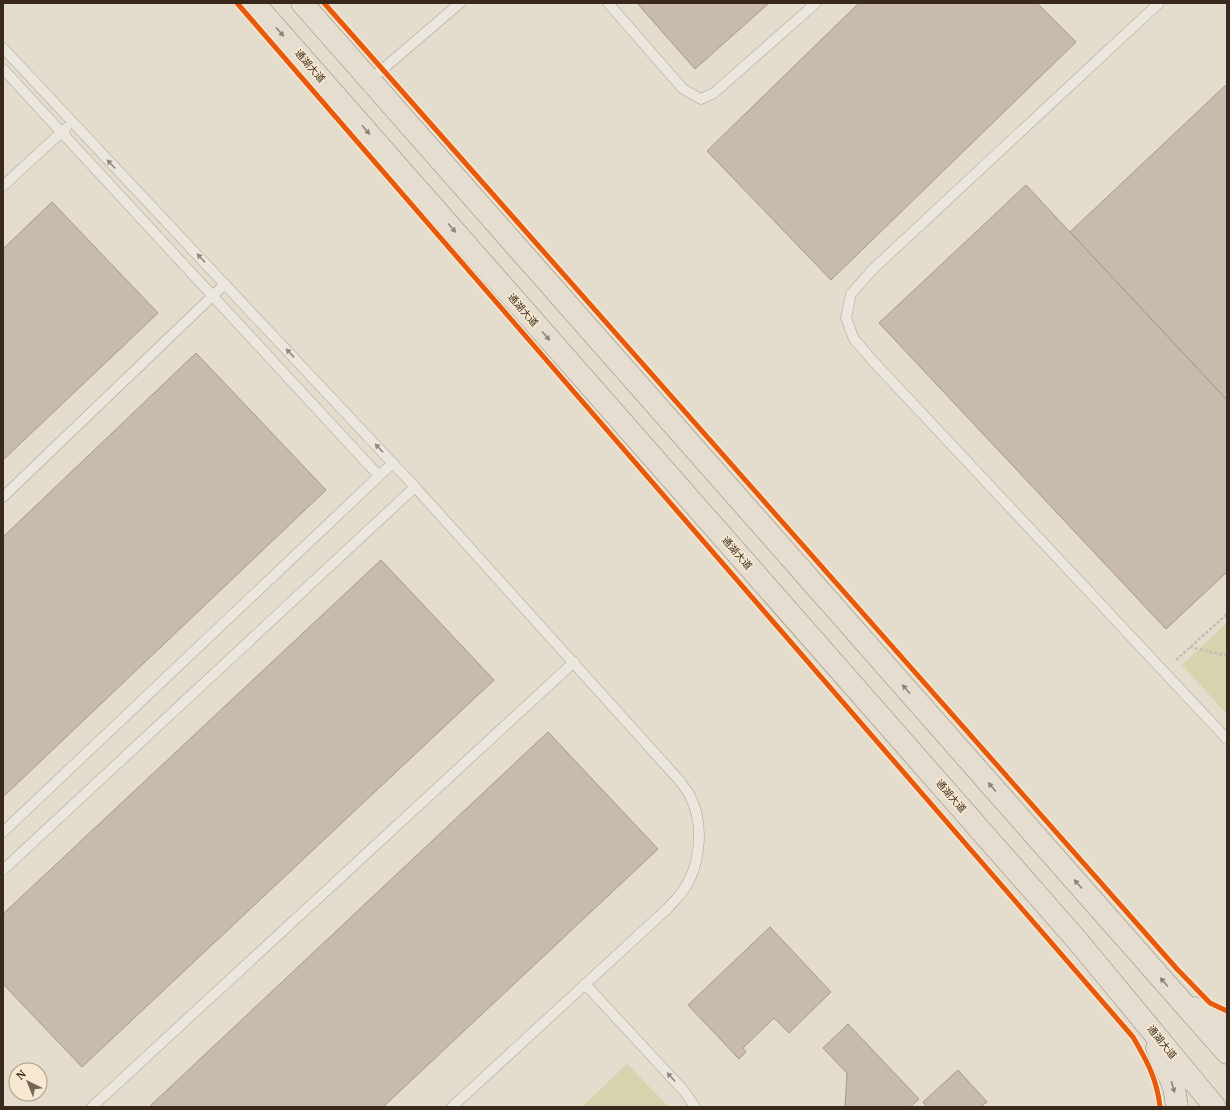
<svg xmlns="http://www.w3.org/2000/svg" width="1230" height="1110" font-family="'PT Serif','Noto Sans SC',serif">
  <rect width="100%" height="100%" fill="#e4dccc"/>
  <!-- green -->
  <g fill="#d6d4ae">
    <polygon points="1227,623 1227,714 1182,665"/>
    <polygon points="627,1064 669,1107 582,1107"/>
  </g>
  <!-- building -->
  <g fill="#c8baad" stroke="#a5978b">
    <polygon points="637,3 769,3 695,69"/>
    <polygon points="859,3 1037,3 1076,42 831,280 707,151"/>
    <polygon points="1227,84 1227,400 1070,232"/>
    <polygon points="1026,185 1227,400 1227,572 1166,629 879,323"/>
    <polygon points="52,202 158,313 3,460 3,249"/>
    <polygon points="196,353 326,490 3,797 3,537"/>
    <polygon points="381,560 494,680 82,1067 3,984 3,914"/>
    <polygon points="548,732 658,849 383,1107 149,1107"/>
    <polygon points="770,927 831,992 789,1033 774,1018 743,1048 746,1052 739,1059 688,1005"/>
    <polygon points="848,1024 919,1099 910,1107 845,1107 847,1073 823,1048"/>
    <polygon points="958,1070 987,1102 980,1107 927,1107 923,1102"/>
  </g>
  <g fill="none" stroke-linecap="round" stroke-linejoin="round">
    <!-- lane casing -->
    <g stroke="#aaa195" stroke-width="11">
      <g id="lane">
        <polyline points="608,3 683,89 701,99 714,93 816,3"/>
        <polyline points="1159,3 872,270 851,294 846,318 854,339 872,360 1227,739"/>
        <polyline points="3,48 415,487"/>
        <polyline points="3,69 379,476 3,832"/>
        <polyline points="370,80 460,3"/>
        <polyline points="3,186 66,128"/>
        <polyline points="379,476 393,463"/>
        <polyline points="3,497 225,284"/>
        <path d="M3,870L415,487L679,780C683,786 689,792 691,798C704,825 701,867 682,892C678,898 672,903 668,908L452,1107"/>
        <polyline points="585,984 684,1091 695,1107"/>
        <polyline points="92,1107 574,662"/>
      </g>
    </g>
    <!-- primary casing -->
    <g stroke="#8f877c" stroke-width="23">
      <g id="primary">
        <polyline points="254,3 1076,939 1215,1107"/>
        <polyline points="302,3 1227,1053"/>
        <polyline points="1195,1008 1227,1026"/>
        <polyline points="1157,1048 1174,1087 1177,1107"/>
      </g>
    </g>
    <!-- path -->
    <g stroke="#c5beb5" stroke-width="2.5" stroke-dasharray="3 2" stroke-linecap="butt">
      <polyline points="1190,647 1227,656"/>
      <polyline points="1176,660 1227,614"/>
    </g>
    <!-- lane -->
    <use href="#lane" stroke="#ece7de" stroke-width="10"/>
    <!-- primary -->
    <use href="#primary" stroke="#e5ddcf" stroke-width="22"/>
    <!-- cycleway casing -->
    <g stroke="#f7e9d1" stroke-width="8">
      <g id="cycleway">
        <path d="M237,3L1133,1037C1147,1061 1157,1079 1160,1107"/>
        <polyline points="324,3 1177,969 1210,1003 1227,1011"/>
      </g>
    </g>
    <!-- cycleway -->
    <use href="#cycleway" stroke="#e8590c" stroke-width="5"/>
  </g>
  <!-- one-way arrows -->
  <defs><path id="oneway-solid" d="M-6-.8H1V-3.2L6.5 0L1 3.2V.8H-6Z"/></defs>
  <g fill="#8f8376">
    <use href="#oneway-solid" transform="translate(280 32) rotate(49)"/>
    <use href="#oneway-solid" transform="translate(366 130) rotate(49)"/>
    <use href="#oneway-solid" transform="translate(452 228) rotate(49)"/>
    <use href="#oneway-solid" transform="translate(546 336) rotate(49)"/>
    <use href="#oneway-solid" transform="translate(906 689) rotate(-131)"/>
    <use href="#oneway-solid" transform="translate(992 787) rotate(-131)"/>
    <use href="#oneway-solid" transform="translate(1078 884) rotate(-131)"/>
    <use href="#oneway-solid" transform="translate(1164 982) rotate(-132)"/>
    <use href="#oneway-solid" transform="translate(1173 1087) rotate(73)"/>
  </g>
  <g fill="#92887e">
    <use href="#oneway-solid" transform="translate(111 164) rotate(-133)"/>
    <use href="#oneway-solid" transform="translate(201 258) rotate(-133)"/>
    <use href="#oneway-solid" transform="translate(290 353) rotate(-133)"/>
    <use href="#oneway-solid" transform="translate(379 448) rotate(-133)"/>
    <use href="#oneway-solid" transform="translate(671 1077) rotate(-133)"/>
  </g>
  <g text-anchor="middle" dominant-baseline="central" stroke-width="3.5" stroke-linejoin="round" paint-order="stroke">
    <!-- street labels -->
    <g font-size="10" fill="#39291d" stroke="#f7e9d1">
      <text transform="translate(310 66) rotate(49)">通湖大道</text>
      <text transform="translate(523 310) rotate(49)">通湖大道</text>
      <text transform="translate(737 553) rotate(49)">通湖大道</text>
      <text transform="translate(951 796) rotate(49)">通湖大道</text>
      <text transform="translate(1162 1042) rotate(51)">通湖大道</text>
    </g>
  </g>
  <!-- border -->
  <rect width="1230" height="1110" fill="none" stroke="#39291d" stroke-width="8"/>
  <!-- north arrow -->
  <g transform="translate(28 1082) rotate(317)"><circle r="19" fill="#f7e9d1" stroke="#ab9c89"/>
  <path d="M0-3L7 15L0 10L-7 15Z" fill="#75685a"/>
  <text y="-6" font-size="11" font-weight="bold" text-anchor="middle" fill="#39291d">N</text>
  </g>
</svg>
